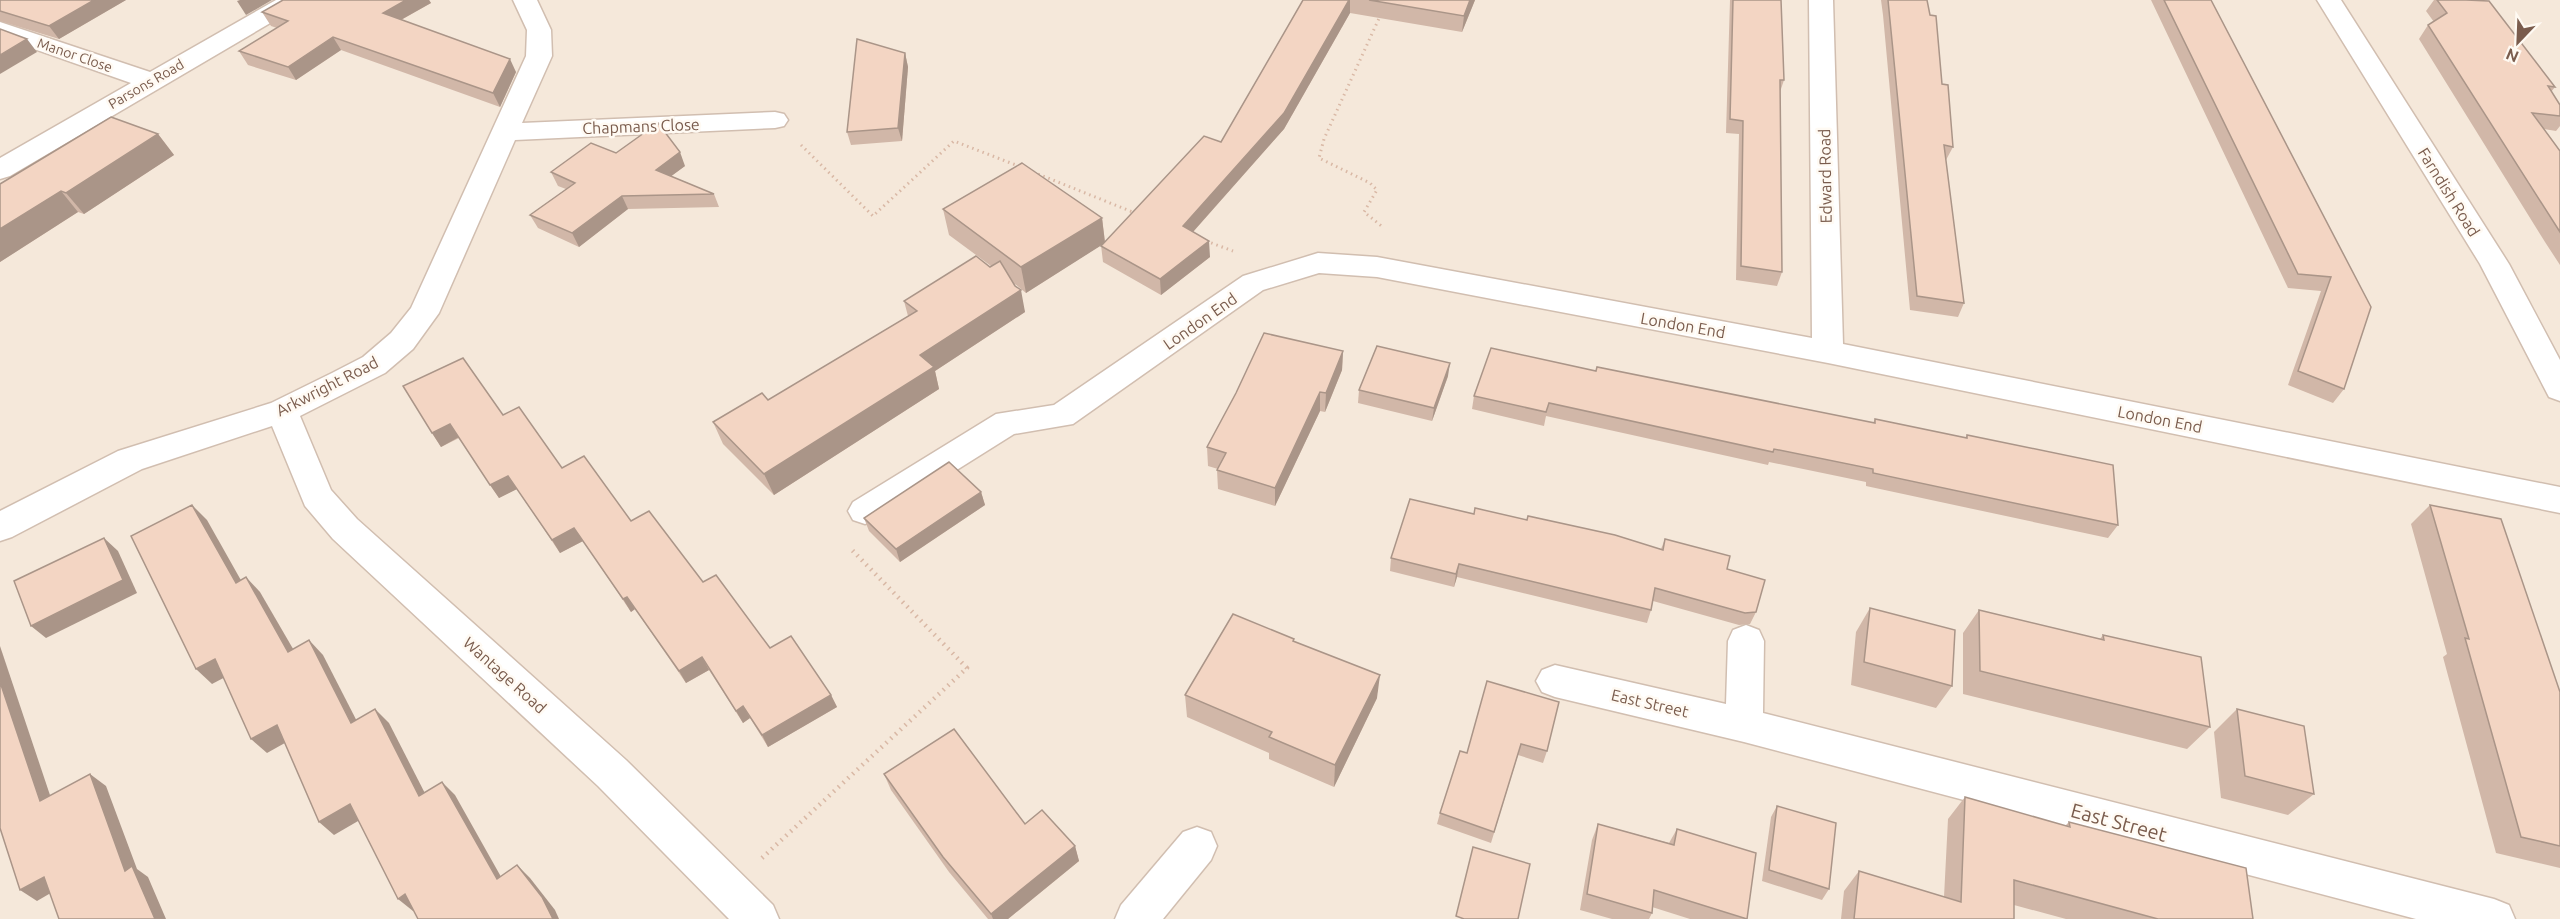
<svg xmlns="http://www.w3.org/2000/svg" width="2560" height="919" font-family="Ubuntu,sans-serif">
  <rect width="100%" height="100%" fill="#fdf6ec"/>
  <!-- residential -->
  <rect fill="#f5e8da" x="0" y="0" width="2560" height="919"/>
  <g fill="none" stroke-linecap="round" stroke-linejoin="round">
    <!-- minor casing -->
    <g stroke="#d1beb0" stroke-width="3">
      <g id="minor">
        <polygon points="276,0 305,0 301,5 10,176 0,179 0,158 131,83 0,37 0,22 150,72"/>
        <polygon points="513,0 537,0 551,30 552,56 522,123 775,112 784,114 788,120 784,126 775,128 515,140 439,313 413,349 385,373 300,416 331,490 357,519 626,760 773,905 779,919 729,919 598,786 333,539 305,506 272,426 142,469 12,537 0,541 0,511 118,451 271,403 332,373 363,357 391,333 411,308 526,56 527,30"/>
        <polygon points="1809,0 1833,0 1843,344 2560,487 2560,513 1828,363 1377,277 1319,273 1263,290 1073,424 1014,434 877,520 865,524 853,520 848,511 853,502 996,414 1054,405 1243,276 1318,253 1377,257 1812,338"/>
        <polygon points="2317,0 2341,0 2509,264 2560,360 2560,401 2549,397 2480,264"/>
        <polygon points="1746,625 1759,630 1764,641 1763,713 2494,899 2509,905 2515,919 2416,919 1744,742 1555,697 1542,692 1536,681 1542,670 1555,665 1726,704 1728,641 1733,630"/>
        <polygon points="1197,827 1211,832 1217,846 1211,860 1163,919 1115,919 1121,905 1183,832"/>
      </g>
    </g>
    <!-- path-far1 -->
    <g stroke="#d9b8a5" stroke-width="3" stroke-dasharray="1.5 4" stroke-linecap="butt">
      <polyline points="1381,14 1324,139 1319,158 1370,183 1377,190 1364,212 1384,228"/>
      <polyline points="801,145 873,216 954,141 1021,167"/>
      <polyline points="1033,172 1135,213"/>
      <polyline points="1206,241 1233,251"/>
    </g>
    <!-- path -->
    <polyline stroke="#d9b8a5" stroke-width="4.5" stroke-dasharray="1.5 5" stroke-linecap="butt" points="762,858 967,668 851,549"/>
    <!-- minor -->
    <use href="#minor" fill="#fff" fill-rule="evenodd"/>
  </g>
  <!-- wall -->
  <g fill="#d1b7a8">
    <polygon points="0,0 126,0 59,39 0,21"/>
    <polygon points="283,0 429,0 431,3 401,20 516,72 500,107 341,50 296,80 248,65 239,51 277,28 271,26 262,12"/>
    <polygon points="1303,0 1475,0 1462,32 1350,13 1284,129 1193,232 1210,257 1161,295 1103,262 1101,245 1026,293 1015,284 1025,312 935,371 939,389 774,495 723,444 713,422 768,400 908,316 904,301 991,266 949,235 943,209 1102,218 1105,242 1221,142"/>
    <polygon points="1730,0 1781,0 1784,80 1780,92 1782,272 1777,286 1736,280 1739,134 1726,133"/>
    <polygon points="1881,0 1927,0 1953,147 1946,160 1964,303 1958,317 1910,310 1883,15"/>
    <polygon points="2151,0 2211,0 2371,307 2344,389 2333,403 2288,385 2321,291 2288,288"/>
    <polygon points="2434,0 2466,0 2555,87 2551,92 2560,105 2560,126 2556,131 2544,129 2560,151 2560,265 2545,242 2419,39 2428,25 2434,22 2426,11"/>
    <polygon points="905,53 908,67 902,141 851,145 847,132"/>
    <polygon points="158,134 174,155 84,214 78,212 0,262 0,184"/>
    <polygon points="616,153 685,166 671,176 714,194 719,207 628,209 579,247 538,228 530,215 566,189 558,186 551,172"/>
    <polygon points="1343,351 1342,370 1325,412 1320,411 1275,506 1218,489 1217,470 1218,469 1208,466 1207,447"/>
    <polygon points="1596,371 1873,423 1875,419 1965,438 1967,435 2118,525 2108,538 1866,486 1866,482 1769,462 1768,465 1546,416 1544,426 1472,409 1474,396"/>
    <polygon points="1448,376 1432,421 1358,403 1359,390"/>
    <polygon points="503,415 562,468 631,521 703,582 770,648 831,695 837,707 768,747 750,718 743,723 709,670 686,683 635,609 631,612 583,541 560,553 517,489 499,498 459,438 441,447 432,433"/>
    <polygon points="981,492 985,505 900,562 869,531 864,518"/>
    <polygon points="2430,505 2560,692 2560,868 2496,853 2443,657 2447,654 2411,524"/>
    <polygon points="1474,514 1527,520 1661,549 1665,539 1727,569 1756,612 1750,624 1739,625 1653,601 1651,610 1647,623 1457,577 1454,587 1390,571 1391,558"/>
    <polygon points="1870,608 1952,686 1936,708 1851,685 1856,632"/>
    <polygon points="1979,610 2100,639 2103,635 2210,727 2187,749 1963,694 1963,633"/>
    <polygon points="1294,639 1294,642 1377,698 1334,787 1269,759 1269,753 1187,717 1185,695"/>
    <polygon points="1487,681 1547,751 1543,763 1518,755 1491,843 1437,824 1440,813 1467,753"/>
    <polygon points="2237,709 2314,794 2288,815 2221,798 2214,732"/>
    <polygon points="884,774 1025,824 1075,846 1079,861 1008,919 988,919 949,872 891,790"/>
    <polygon points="1965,797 2065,826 2069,822 2253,919 2066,919 2014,905 2014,919 1841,919 1844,891 1859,871 1944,897 1948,819"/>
    <polygon points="1777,806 1829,889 1822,900 1762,881 1771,817"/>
    <polygon points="1598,824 1669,843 1677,829 1747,919 1690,919 1652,907 1652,913 1649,919 1612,919 1580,910 1592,840"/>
  </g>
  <!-- shaded-wall -->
  <g fill="#aa9588">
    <polygon points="94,0 126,0 59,39 49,26"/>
    <polygon points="240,0 272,0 246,15 237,1"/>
    <polygon points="406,0 429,0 431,3 390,26 383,13"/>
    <polygon points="1349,0 1350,0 1350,13 1284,129 1184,242 1183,226"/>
    <polygon points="1470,0 1475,0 1462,32 1464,16"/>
    <polygon points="333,37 341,50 296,80 288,67"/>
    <polygon points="27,39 37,52 0,74 0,55"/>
    <polygon points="905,53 908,67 902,141 898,128"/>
    <polygon points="510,59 516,72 500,107 493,93"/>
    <polygon points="158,134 174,155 84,214 66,193"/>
    <polygon points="680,152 685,166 662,183 656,170"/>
    <polygon points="61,191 78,212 0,262 0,229"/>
    <polygon points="622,196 628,209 579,247 572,233"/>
    <polygon points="1102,218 1105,243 1026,293 1021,267"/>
    <polygon points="1209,241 1210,257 1161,295 1160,279"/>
    <polygon points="1021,290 1025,312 935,371 939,389 774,495 764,474 920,355"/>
    <polygon points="1343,351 1342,370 1325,412 1326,393"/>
    <polygon points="1450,363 1448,376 1432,421 1434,408"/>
    <polygon points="1320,392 1320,411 1275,506 1275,488"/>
    <polygon points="450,424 459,437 441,447 432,433"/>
    <polygon points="508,476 517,489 499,498 490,485"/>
    <polygon points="981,492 985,505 900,562 896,549"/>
    <polygon points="192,505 207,520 251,598 236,583"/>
    <polygon points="574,528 583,541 560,553 552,540"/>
    <polygon points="104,538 118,551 137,593 46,638 31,626"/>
    <polygon points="1459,564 1457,577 1454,587 1456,574"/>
    <polygon points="246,577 260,592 303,666 288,652"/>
    <polygon points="627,597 635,609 631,612 623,599"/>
    <polygon points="309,640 323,655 365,737 351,723"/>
    <polygon points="0,646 56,813 40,801 0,682"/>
    <polygon points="702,657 709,670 686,683 679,671"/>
    <polygon points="215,659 231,674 212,684 196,669"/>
    <polygon points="1380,675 1377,698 1334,787 1335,765"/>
    <polygon points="831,695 837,707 768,747 762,735"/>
    <polygon points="743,706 750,718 743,723 736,711"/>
    <polygon points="375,709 389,723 433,809 419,796"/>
    <polygon points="277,725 292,739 267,753 251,739"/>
    <polygon points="90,774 106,786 137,869 148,877 166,919 155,919 125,871"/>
    <polygon points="442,782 455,795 509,891 497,879"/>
    <polygon points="350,804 365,817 334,835 319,822"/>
    <polygon points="1075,846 1079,861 1008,919 993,919 991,914"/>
    <polygon points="517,865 530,878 555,910 559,919 553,919"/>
    <polygon points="44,877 61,887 37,901 20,890"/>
    <polygon points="405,894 419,907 413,911 398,899"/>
  </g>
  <!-- building -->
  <g fill="#f3d5c3" stroke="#aa9588" stroke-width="1.5">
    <polygon points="0,0 94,0 49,26 0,11"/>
    <polygon points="283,0 406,0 383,13 510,59 493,93 333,37 288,67 239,51 288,21 262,12"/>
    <polygon points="1303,0 1349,0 1284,113 1183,226 1209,241 1160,279 1101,246 1204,136 1221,142"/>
    <polygon points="1369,0 1470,0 1464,16"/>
    <polygon points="1733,0 1781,0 1784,80 1780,80 1782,272 1741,266 1743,121 1730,119"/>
    <polygon points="1888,0 1927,0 1930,15 1936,16 1942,84 1948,85 1953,147 1944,145 1964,303 1917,296"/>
    <polygon points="2164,0 2211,0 2371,307 2344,389 2298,371 2331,277 2298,274"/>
    <polygon points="2437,0 2466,0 2489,1 2555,87 2548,86 2560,105 2560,116 2532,113 2560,151 2560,232 2428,25 2447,13"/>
    <polygon points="0,29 27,39 0,55"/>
    <polygon points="857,39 905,53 898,128 847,132"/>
    <polygon points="111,117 158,134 66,193 61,191 0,229 0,184"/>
    <polygon points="658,123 680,152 656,170 714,194 622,196 572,233 530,215 575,183 551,172 591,143 616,153"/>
    <polygon points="1022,163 1102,218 1021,267 943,209"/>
    <polygon points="976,256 990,267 1000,261 1015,286 1021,290 920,355 934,367 764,474 713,422 762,393 768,400 917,311 904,301"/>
    <polygon points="1264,333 1343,351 1326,393 1320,392 1275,488 1217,470 1226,453 1207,447 1236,393"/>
    <polygon points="1377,346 1450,363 1434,408 1359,390"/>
    <polygon points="1491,348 1596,371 1597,367 1875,423 1875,419 1967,438 1967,435 2113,465 2118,525 1873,473 1873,469 1774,449 1773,452 1549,403 1546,412 1474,396"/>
    <polygon points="463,358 503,415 519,407 562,468 584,456 631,521 649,511 703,582 716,575 770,648 791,636 831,695 762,735 743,706 736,711 702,657 679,671 627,597 623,599 574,528 552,540 508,476 490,485 450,424 432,433 403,386"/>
    <polygon points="949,462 981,492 896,549 864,518"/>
    <polygon points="1410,499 1474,514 1475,508 1527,520 1528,516 1615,535 1663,550 1665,539 1730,556 1727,569 1765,580 1756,612 1745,613 1655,588 1651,610 1459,564 1456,574 1391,558"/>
    <polygon points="192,505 236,583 246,577 288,652 309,640 351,723 375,709 419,796 442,782 497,879 517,865 542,897 553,919 418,919 405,894 398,899 350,804 319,822 277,725 251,739 215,659 196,669 131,536"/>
    <polygon points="2430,505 2501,519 2560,692 2560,846 2521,837 2465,638 2469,639"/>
    <polygon points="104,538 123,580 31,626 14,581"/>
    <polygon points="1870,608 1955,630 1952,686 1864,662"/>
    <polygon points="1979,610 2104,640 2103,635 2201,657 2210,727 1980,671"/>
    <polygon points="1233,614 1294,639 1293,641 1380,675 1335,765 1269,737 1272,732 1185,695"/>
    <polygon points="1487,681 1559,702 1547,751 1521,744 1494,832 1440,813 1460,751 1467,753"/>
    <polygon points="0,682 40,801 90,774 125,871 132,866 155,919 59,919 44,877 20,890 0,828"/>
    <polygon points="2237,709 2304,726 2314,794 2245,776"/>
    <polygon points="954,729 1025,824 1042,810 1075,846 991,914 943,857 884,774"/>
    <polygon points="1965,797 2070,827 2069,822 2246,868 2253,919 2158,919 2014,880 2014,919 1854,919 1859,871 1961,902"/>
    <polygon points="1777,806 1836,823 1829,889 1769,870"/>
    <polygon points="1598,824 1674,845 1677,829 1756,853 1747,919 1654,890 1652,913 1587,894"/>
    <polygon points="1473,847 1530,864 1518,919 1464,919 1456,916"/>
  </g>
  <g text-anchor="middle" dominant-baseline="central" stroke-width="5" stroke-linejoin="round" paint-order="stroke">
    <!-- far-street labels -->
    <g font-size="14" fill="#7a5c4d" stroke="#fffaf3">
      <text transform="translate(75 55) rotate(19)">Manor Close</text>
      <text transform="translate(146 84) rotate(-30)">Parsons Road</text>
    </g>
    <!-- street labels -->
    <g font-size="16" fill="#7a5c4d" stroke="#fffaf3">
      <text transform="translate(641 126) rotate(-2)">Chapmans Close</text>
      <text transform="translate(1825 176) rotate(-91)">Edward Road</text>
      <text transform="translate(2449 192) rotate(58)">Farndish Road</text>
      <text transform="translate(1200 321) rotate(-35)">London End</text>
      <text transform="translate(1683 325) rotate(10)">London End</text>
      <text transform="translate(327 386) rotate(-27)">Arkwright Road</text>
      <text transform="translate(2160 419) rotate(11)">London End</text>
      <text transform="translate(505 675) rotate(42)">Wantage Road</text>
      <text transform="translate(1650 703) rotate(13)">East Street</text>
    </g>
    <!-- near-street labels -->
    <g font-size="20" fill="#7a5c4d" stroke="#fffaf3">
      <text transform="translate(2119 822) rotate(15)">East Street</text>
    </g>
  </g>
  <!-- north arrow -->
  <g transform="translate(2518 42) rotate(203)" stroke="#fffaf3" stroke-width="4.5" paint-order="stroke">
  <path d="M0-4.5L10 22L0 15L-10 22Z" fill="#7a5c4d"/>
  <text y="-9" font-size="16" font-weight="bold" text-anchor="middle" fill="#7a5c4d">N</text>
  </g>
</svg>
